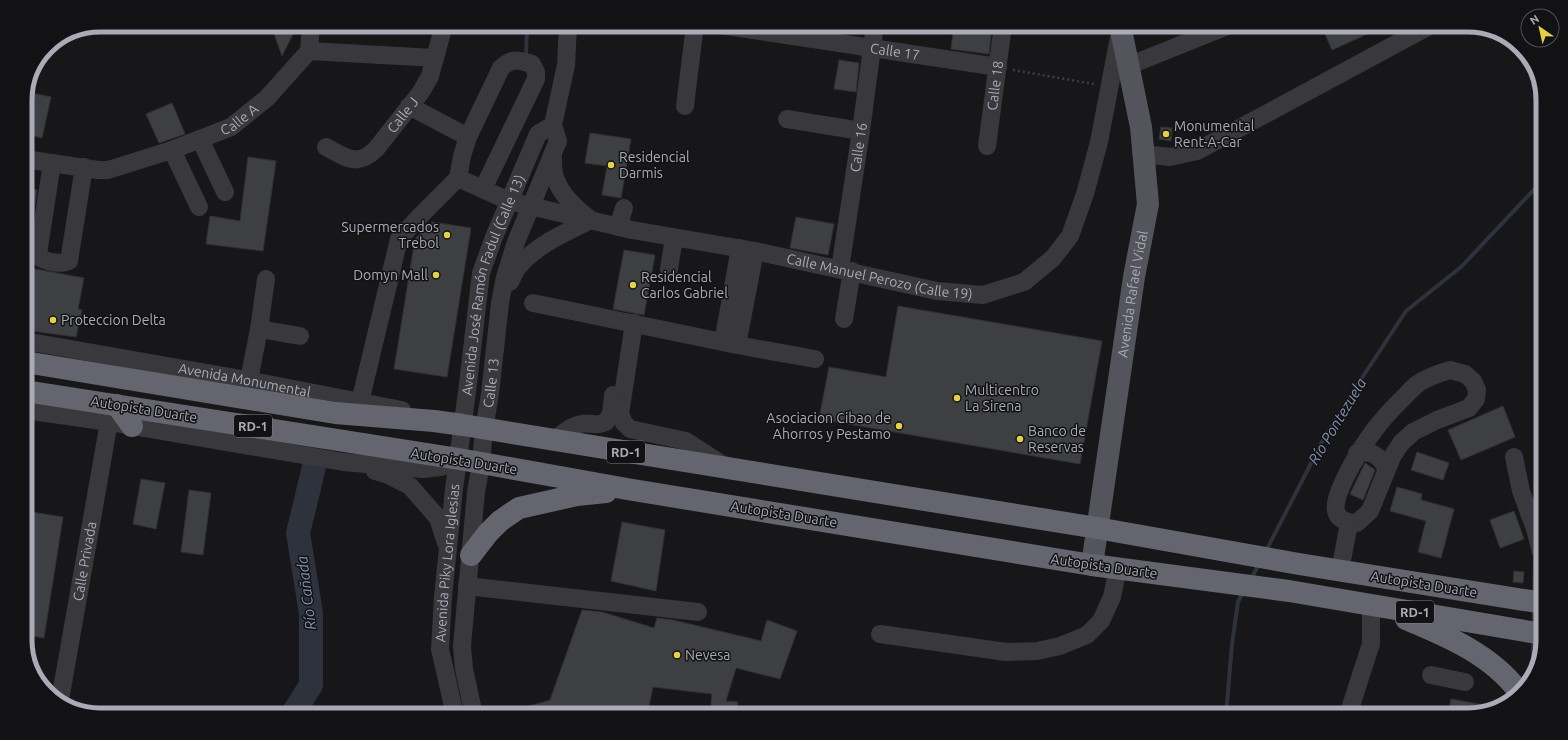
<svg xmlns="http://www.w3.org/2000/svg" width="1568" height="740" font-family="Ubuntu,sans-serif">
  <rect width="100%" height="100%" fill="#171719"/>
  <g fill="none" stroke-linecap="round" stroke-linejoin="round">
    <!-- stream -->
    <g stroke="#2e323c" stroke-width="4">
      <polyline points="526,54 527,25"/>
      <polyline points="1266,551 1322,442 1358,384 1406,311 1461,267 1543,180"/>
      <polyline points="1251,579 1259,564"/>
      <polyline points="1226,715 1232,644 1238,602 1243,592"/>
    </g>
    <!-- river -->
    <polyline stroke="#2e323c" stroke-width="24" points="292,715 311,685 311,613 298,533 314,467"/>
  </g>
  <!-- building -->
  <g fill="#3e3f42" stroke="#323134">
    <polygon points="271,25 295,25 294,32 282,56"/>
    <polygon points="954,25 992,25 989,54 951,49"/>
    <polygon points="1321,25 1387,25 1332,50"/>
    <polygon points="839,60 859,63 856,92 834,89"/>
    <polygon points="28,92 51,97 42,138 25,134 25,106"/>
    <polygon points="172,103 185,134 159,143 146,114"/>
    <polygon points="1161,127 1172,128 1171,141 1159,139"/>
    <polygon points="590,133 631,139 621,198 602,195 607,166 585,163"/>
    <polygon points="248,157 276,161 263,251 206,244 210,216 240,221"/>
    <polygon points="25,188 37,190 28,252 29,261 31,264 30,267 25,266"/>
    <polygon points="796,217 834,224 828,255 790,248"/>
    <polygon points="432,222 471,228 447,377 394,369 415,239"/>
    <polygon points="624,250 655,255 644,315 613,309"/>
    <polygon points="25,267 84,278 78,309 82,310 76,337 25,330"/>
    <polygon points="898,306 1102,341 1080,464 819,419 829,367 886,377"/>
    <polygon points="1503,406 1515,437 1461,460 1448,430"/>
    <polygon points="1417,452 1449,463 1443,480 1411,470"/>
    <polygon points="1365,463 1375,470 1363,500 1350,494"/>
    <polygon points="141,479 165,483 156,529 133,524"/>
    <polygon points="1397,487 1422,494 1421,500 1454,509 1441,558 1418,552 1426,521 1390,511"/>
    <polygon points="189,490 211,493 203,555 181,552"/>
    <polygon points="25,511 63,517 44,638 25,635"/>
    <polygon points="1514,511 1524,539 1500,548 1490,520"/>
    <polygon points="622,522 665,530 656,591 611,581"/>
    <polygon points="1514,571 1524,572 1523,583 1513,582"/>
    <polygon points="582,610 602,612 654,628 657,618 673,620 761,641 767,620 797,631 780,679 736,668 726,701 738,702 737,715 710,715 712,694 653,687 647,715 575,715 544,710 545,715 531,715 528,707 526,707 550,700"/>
    <polygon points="1451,699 1495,707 1469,715 1448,715"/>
  </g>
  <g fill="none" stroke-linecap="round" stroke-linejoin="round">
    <!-- path -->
    <polyline stroke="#3e3e44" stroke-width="2.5" stroke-dasharray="2 3" stroke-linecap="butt" points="1013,70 1094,84"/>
    <!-- minor -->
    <g stroke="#38383d" stroke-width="18">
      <path id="s1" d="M720,25L998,67"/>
      <polyline points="309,51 311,25"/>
      <polyline points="1128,66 1230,25"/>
      <polyline points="409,106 468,137"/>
      <polyline points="685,106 695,25"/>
      <polyline points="787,119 861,131"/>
      <polyline points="200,139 225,192"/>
      <path id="s2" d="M987,146L1003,25"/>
      <path id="s3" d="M326,147C345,157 357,168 376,149L421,92L430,76L444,25"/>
      <polyline points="172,150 199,207"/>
      <polyline points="1143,154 1170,157 1197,151 1431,25"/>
      <path id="s4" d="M25,159L98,170H108L172,150L231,127L267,98L309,51L435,58"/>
      <path d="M52,163L38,254V256C45,262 62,265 69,261L84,167"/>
      <path d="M458,178L462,156L468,137L501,68C513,57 518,60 532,64L536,72V79L483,189"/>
      <polyline points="618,227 624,208"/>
      <polyline points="669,269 674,238"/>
      <path id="s5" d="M840,269L861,131L875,25"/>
      <polyline points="266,279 259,329 300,336"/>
      <path d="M510,282C513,277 515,270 519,266C538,244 566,232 591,220C576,209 559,194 554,174C553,168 553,161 553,155"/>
      <polyline points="533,303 737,345 815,359"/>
      <polyline points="844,319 852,271"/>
      <polyline points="634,323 620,414 624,423 630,429 686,441 726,467"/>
      <path id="s6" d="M25,341L236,378L402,410"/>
      <polyline points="723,342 740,248"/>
      <polyline points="737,345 755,251"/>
      <path d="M1450,370L1465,374L1473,381L1477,390L1476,399L1469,408L1437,420L1413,432L1401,443L1392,457L1370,511L1357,523C1325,522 1336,497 1345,478C1361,446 1378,422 1404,397C1409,392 1414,386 1419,383C1429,376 1440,373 1450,370Z"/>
      <polyline points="249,380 259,329"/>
      <path id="s7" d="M360,402L399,239L420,216L458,178L509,201L632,230L755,251L937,291L983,295L1024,282L1053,258L1070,236L1085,194L1099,142L1120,32"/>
      <polyline points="25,410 109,422 344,462 423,469 441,467 459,459"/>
      <path d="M554,440C562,434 571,426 581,424C591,422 596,427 606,422L611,413L613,395"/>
      <path d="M1357,453C1373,451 1379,455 1387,469"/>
      <polyline points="1514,457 1521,491 1535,529 1542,556 1540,657"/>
      <polyline points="375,471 388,475 410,486 438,518 446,543"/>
      <polyline points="1340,571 1349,523"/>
      <polyline points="467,586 698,612"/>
      <polyline points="880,634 1006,652 1037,651 1060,646 1087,635 1101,621 1112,597 1118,568"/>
      <polyline points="1431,675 1465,682"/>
      <path id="s8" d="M60,700L109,422"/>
      <path id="s9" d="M455,715L440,649L443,597L454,489L467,392L481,273L494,237L538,134L553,125"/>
      <path id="s10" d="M474,715L464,669L462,646L476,492L481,464L484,429L490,394L500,303L505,277L516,242L558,141L553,125L566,65L568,25"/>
      <polyline points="1348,715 1371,644 1371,606"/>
    </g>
    <!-- major -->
    <path stroke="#54545c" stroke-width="22" id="s11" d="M1092,565L1134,277L1148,204L1141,127L1120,25"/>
    <!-- highway -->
    <g stroke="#64656e" stroke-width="22">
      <polyline points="25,362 335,413 434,421 463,425 1097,528 1299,564 1543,603"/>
      <polyline points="25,391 459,459 627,489 1092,565 1289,591 1543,634"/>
      <polyline points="117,405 132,426"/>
      <polyline points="471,555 488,533 500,521 519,508 577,495 606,492"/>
      <path d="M1406,619C1447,636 1492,655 1519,692"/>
    </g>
  </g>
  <!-- markers -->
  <g fill="#e4d244" stroke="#121214" stroke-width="1.5">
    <circle cx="1166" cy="134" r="4"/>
    <circle cx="611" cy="165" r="4"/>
    <circle cx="447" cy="235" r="4"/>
    <circle cx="436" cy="275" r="4"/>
    <circle cx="633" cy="285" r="4"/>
    <circle cx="53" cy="320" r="4"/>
    <circle cx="957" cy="398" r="4"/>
    <circle cx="899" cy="426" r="4"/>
    <circle cx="1020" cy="439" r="4"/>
    <circle cx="677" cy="655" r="4"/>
  </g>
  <g text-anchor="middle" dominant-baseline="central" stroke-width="3" stroke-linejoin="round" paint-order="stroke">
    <!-- shield labels -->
    <g fill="#121214" stroke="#7c7d86" stroke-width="1">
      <rect x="234" y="415" width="38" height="22" rx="3"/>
      <rect x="607" y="441" width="38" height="22" rx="3"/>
      <rect x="1396" y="601" width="38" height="22" rx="3"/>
    </g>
    <g font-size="13" font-weight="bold" fill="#aaabb7">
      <text x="253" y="426">RD-1</text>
      <text x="626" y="452">RD-1</text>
      <text x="1415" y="612">RD-1</text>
    </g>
    <!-- street labels -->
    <g font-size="14" fill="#aaabb7" stroke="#121214">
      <text stroke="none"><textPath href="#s1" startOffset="177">Calle 17</textPath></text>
      <text stroke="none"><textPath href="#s2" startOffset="61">Calle 18</textPath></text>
      <text stroke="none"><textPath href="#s3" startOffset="99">Calle J</textPath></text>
      <text stroke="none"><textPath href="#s4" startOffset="225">Calle A</textPath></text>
      <text stroke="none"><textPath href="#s5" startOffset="123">Calle 16</textPath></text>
      <text stroke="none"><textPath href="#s7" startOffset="687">Calle Manuel Perozo (Calle 19)</textPath></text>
      <text stroke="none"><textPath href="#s9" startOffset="437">Avenida José Ramón Fadul (Calle 13)</textPath></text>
      <text stroke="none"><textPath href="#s11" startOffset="274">Avenida Rafael Vidal</textPath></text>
      <text stroke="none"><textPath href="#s6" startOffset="223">Avenida Monumental</textPath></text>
      <text stroke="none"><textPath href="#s10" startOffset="335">Calle 13</textPath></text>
      <text transform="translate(144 409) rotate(9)">Autopista Duarte</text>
      <text transform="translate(464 461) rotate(9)">Autopista Duarte</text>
      <text transform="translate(784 514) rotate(9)">Autopista Duarte</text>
      <text stroke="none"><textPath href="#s8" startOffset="141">Calle Privada</textPath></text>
      <text stroke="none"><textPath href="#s9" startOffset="154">Avenida Piky Lora Iglesias</textPath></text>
      <text transform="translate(1104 566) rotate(8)">Autopista Duarte</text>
      <text transform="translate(1424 584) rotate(9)">Autopista Duarte</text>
    </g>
    <!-- poi labels -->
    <g font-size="14" fill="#aaabb7" stroke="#121214" text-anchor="start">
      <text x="1174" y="126">Monumental<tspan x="1174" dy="16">Rent-A-Car</tspan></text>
      <text x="619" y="157">Residencial<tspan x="619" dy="16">Darmis</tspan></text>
      <text x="439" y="227" text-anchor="end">Supermercados<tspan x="439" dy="16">Trebol</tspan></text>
      <text x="428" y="275" text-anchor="end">Domyn Mall</text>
      <text x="641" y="277">Residencial<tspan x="641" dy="16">Carlos Gabriel</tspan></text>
      <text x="61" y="320">Proteccion Delta</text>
      <text x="965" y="390">Multicentro<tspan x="965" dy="16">La Sirena</tspan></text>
      <text x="891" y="418" text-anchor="end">Asociacion Cibao de<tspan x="891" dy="16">Ahorros y Pestamo</tspan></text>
      <text x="1028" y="431">Banco de<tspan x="1028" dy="16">Reservas</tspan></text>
      <text x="685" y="655">Nevesa</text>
    </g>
    <!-- water labels -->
    <g font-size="15" font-style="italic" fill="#8491b0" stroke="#121214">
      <text transform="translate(1337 421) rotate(-59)">Río Pontezuela</text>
      <text transform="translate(306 593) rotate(-97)">Río Cañada</text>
    </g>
  </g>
  <!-- crop -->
  <path d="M0 0H1568V740H0ZM100 32H1468A68 68 0 0 1 1536 100V640A68 68 0 0 1 1468 708H100A68 68 0 0 1 32 640V100A68 68 0 0 1 100 32Z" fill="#121214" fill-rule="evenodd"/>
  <path fill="none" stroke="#aaabb7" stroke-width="5" d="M100 32H1468A68 68 0 0 1 1536 100V640A68 68 0 0 1 1468 708H100A68 68 0 0 1 32 640V100A68 68 0 0 1 100 32Z"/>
  <!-- north arrow -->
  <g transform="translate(1540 28) rotate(326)"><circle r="19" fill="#121214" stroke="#4f4f55"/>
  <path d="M0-3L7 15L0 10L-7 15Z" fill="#e4d244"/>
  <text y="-6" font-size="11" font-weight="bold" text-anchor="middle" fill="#aaabb7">N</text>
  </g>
</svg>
